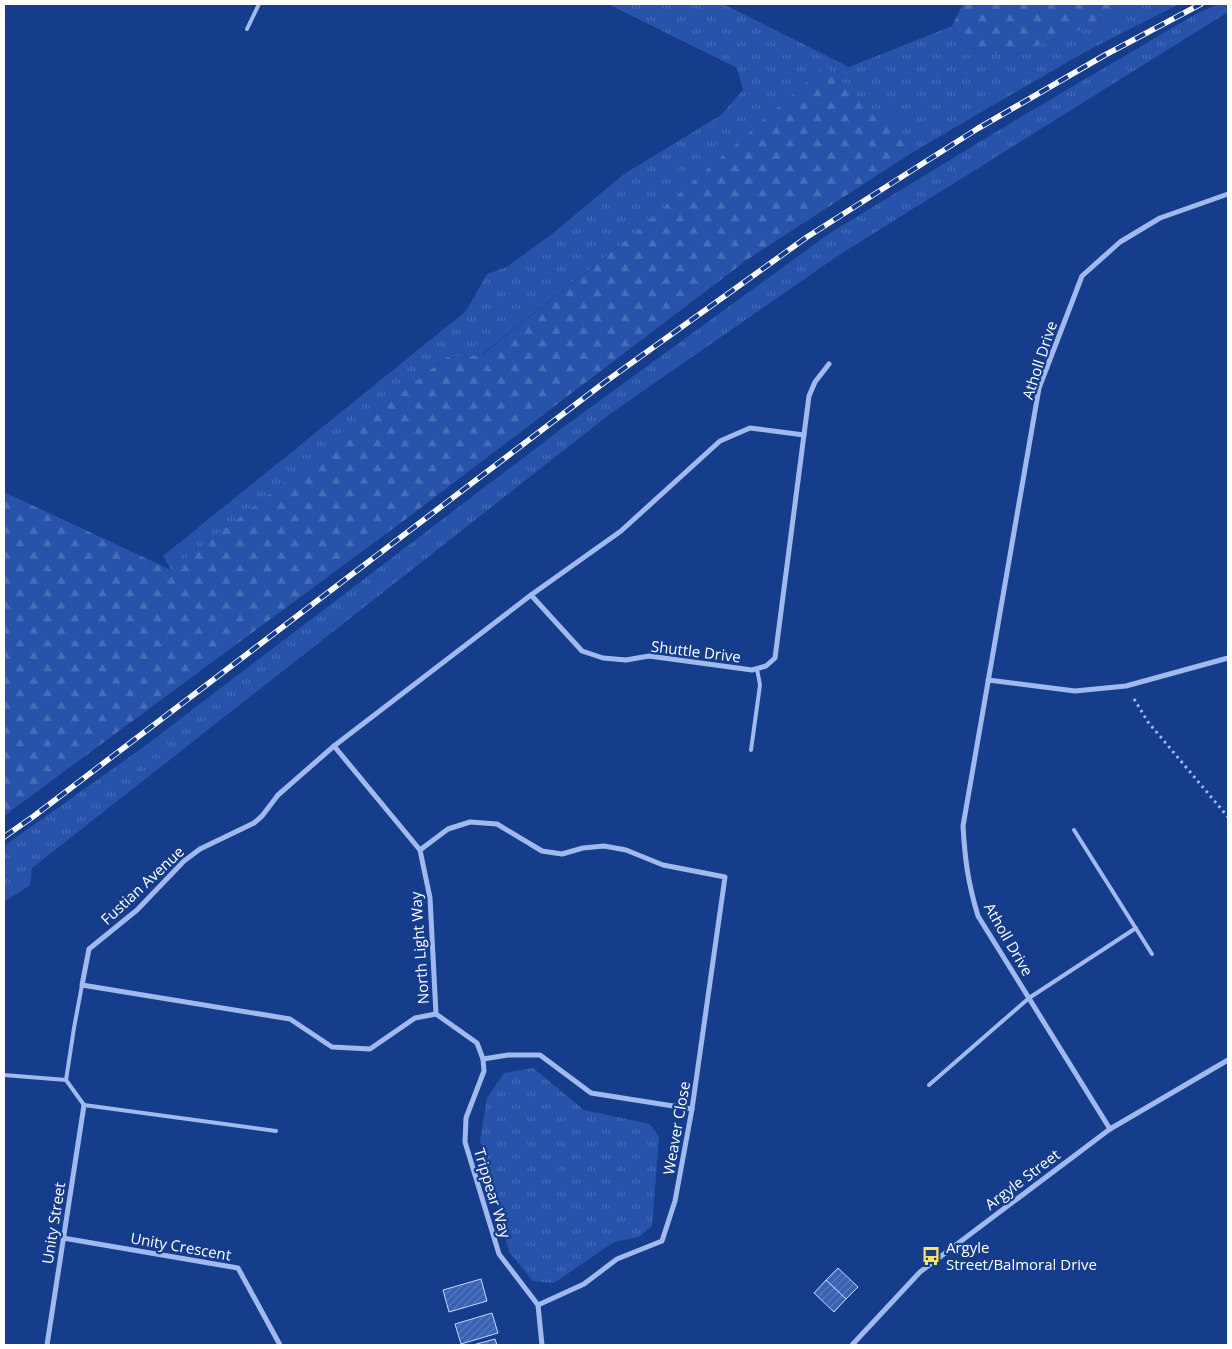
<svg xmlns="http://www.w3.org/2000/svg" width="1232" height="1349" font-family="'Open Sans',sans-serif">
  <defs>
    <pattern id="grass-tufts" width="24" height="20" patternUnits="userSpaceOnUse" patternTransform="scale(1.25)"><rect width="24" height="20" fill="#2853ab"/><path d="M3 7l-1-3M5 7V3M7 7l1-3M15 17l-1-3M17 17v-4M19 17l1-3" fill="none" stroke="#486db8"/></pattern>
    <pattern id="forest-firs" width="22" height="20" patternUnits="userSpaceOnUse" patternTransform="scale(1.25)"><rect width="22" height="20" fill="#2853ab"/><path d="M5 1l3.5 6h-7zM16 11l3.5 6h-7z" fill="#486db8"/></pattern>
    <pattern id="building-hatch" width="6" height="6" patternUnits="userSpaceOnUse" patternTransform="scale(1.25)"><rect width="6" height="6" fill="#3a62b3"/><path d="M-1 1l2-2M0 6l6-6M5 7l2-2" fill="none" stroke="#587abe"/></pattern>
  </defs>
  <rect width="100%" height="100%" fill="#163c8c"/>
  <!-- grass -->
  <g fill="url(#grass-tufts)">
    <polygon points="608,4 723,4 849,67 952,26 967,48 1011,56 1102,21 1135,4 1179,4 1083,53 913,152 891,110 635,233 481,355 447,357 171,570 163,556 466,311 487,274 507,267 552,234 624,174 721,115 743,90 737,68"/>
    <polygon points="1218,4 1228,4 1228,12 839,255 610,414 32,868 30,885 4,902 4,846 138,751 565,426 830,233 1014,121 1196,14"/>
    <polygon points="533,1068 584,1110 650,1124 659,1137 652,1226 639,1237 614,1242 554,1283 533,1281 509,1252 480,1140 487,1098 504,1073"/>
  </g>
  <!-- forest -->
  <g fill="url(#forest-firs)">
    <polygon points="963,4 1135,4 1102,21 1011,56 967,48 952,26"/>
    <polygon points="825,66 879,115 891,110 913,152 748,259 406,519 4,816 4,492 171,570 447,357 482,355 635,233"/>
  </g>
  <!-- building -->
  <g fill="url(#building-hatch)" stroke="#c6d8fb">
    <polygon points="838,1268 858,1287 846,1299 826,1280"/>
    <polygon points="481,1279 487,1301 449,1312 443,1290"/>
    <polygon points="826,1280 846,1299 834,1312 814,1293"/>
    <polygon points="492,1313 498,1333 461,1344 455,1324"/>
    <polygon points="495,1339 497,1345 473,1345"/>
  </g>
  <g fill="none" stroke-linecap="round" stroke-linejoin="round">
    <!-- path -->
    <polyline stroke="#a0baef" stroke-width="3" stroke-dasharray="2.5 4" stroke-linecap="butt" points="1134,699 1148,722 1228,817"/>
    <!-- service -->
    <g stroke="#a0baef" stroke-width="4">
      <polyline points="247,29 259,4"/>
      <polyline points="751,750 760,685 757,669"/>
      <polyline points="1074,830 1152,954"/>
      <polyline points="82,985 74,1028 66,1080 84,1105 276,1131"/>
      <polyline points="4,1075 66,1080"/>
      <polyline points="929,1085 1029,998 1136,928"/>
    </g>
    <!-- minor -->
    <g stroke="#a0baef" stroke-width="5">
      <polyline points="531,595 582,651 603,658 626,660 649,656 752,670 766,666 775,658 809,396 815,382 829,364"/>
      <polyline points="988,680 1075,691 1126,686 1228,658"/>
      <polyline points="334,746 420,850 430,898 436,1014"/>
      <polyline points="420,850 448,829 470,822 497,824 542,851 562,854 583,848 604,846 626,850 663,865 725,877 692,1109 675,1201 662,1241 617,1259 584,1284 538,1305"/>
      <polyline points="483,1059 508,1055 540,1055 591,1093 692,1109"/>
      <path d="M1110,1129L978,916C968,883 965,860 963,826L1039,388L1082,276L1120,242L1160,218L1228,194"/>
      <polyline points="63,1238 238,1268 280,1345"/>
      <polyline points="47,1345 84,1105"/>
      <polyline points="542,1345 538,1305 499,1254 465,1142 466,1118 484,1071 483,1059 477,1043 436,1014 415,1018 370,1049 332,1047 290,1019 82,985 89,949 137,910 184,861 200,849 254,823 262,816 278,795 334,746 531,595 621,531 720,441 750,428 804,435"/>
      <polyline points="852,1345 920,1272 1110,1129 1228,1060"/>
    </g>
    <!-- rail casing -->
    <g stroke="#fff" stroke-width="5.5">
      <polyline id="rail" points="4,837 34,816 605,382 807,237 977,129 1105,55 1201,4"/>
    </g>
    <!-- rail -->
    <use href="#rail" stroke="#163c8c" stroke-width="4" stroke-dasharray="11" stroke-linecap="butt"/>
  </g>
  <!-- icons -->
  <defs>
    <g id="bus-bare" transform="scale(1.5)"><path d="M-5-6H5V4H4V6H2V4H-2V6H-4V4H-5ZM-3.5-4V0h7V-4ZM-3.5 1.2v1.5H-2V1.2ZM2 1.2v1.5H3.5V1.2Z" fill="#ffe35e" stroke="#163c8c" stroke-width="2.5" paint-order="stroke"/></g>
  </defs>
  <g fill-rule="evenodd">
    <use href="#bus-bare" x="931" y="1256"/>
  </g>
  <g text-anchor="middle" dominant-baseline="central" stroke-width="4.5" stroke-linejoin="round" paint-order="stroke">
    <!-- street labels -->
    <g font-size="15" fill="#fff" stroke="#163c8c">
      <text transform="translate(1039 360) rotate(-72)">Atholl Drive</text>
      <text transform="translate(696 651) rotate(7)">Shuttle Drive</text>
      <text transform="translate(142 885) rotate(-43)">Fustian Avenue</text>
      <text transform="translate(1009 939) rotate(60)">Atholl Drive</text>
      <text transform="translate(419 948) rotate(-94)">North Light Way</text>
      <text transform="translate(676 1128) rotate(-80)">Weaver Close</text>
      <text transform="translate(1022 1179) rotate(-37)">Argyle Street</text>
      <text transform="translate(493 1193) rotate(73)">Trippear Way</text>
      <text transform="translate(53 1223) rotate(-81)">Unity Street</text>
      <text transform="translate(181 1246) rotate(10)">Unity Crescent</text>
    </g>
    <!-- poi labels -->
    <g font-size="15" fill="#fff" stroke="#163c8c" text-anchor="start">
      <text x="946" y="1247">Argyle<tspan x="946" dy="17">Street/Balmoral Drive</tspan></text>
    </g>
  </g>
  <!-- border -->
  <rect width="1232" height="1349" fill="none" stroke="#ffffff" stroke-width="10"/>
</svg>
